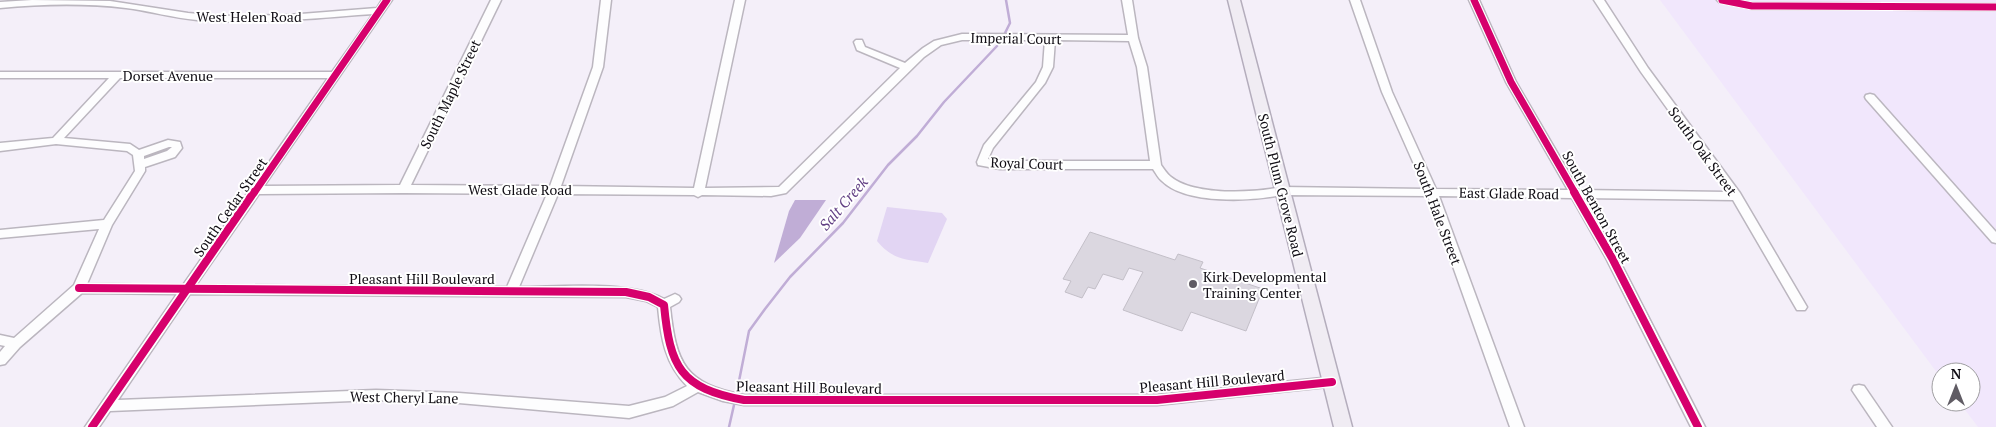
<svg xmlns="http://www.w3.org/2000/svg" width="1996" height="427" font-family="'PT Serif',serif">
  <rect width="100%" height="100%" fill="#f4eff9"/>
  <!-- built -->
  <polygon fill="#f1e7fc" points="1660,0 1996,0 1996,427 1978,427 1959,402 1971,402 1971,372 1941,372 1941,378"/>
  <!-- green -->
  <path fill="#e2d5f3" d="M887,207L942,213L947,219L928,263C904,259 893,260 877,241Z"/>
  <!-- water -->
  <polygon fill="#c0add6" points="795,200 826,200 800,238 774,263 789,211"/>
  <g fill="none" stroke-linecap="round" stroke-linejoin="round">
    <!-- stream -->
    <g stroke="#c0add6" stroke-width="2.5">
      <polyline points="1004,35 1010,23 1006,0"/>
      <polyline points="737,391 749,331 765,309 790,277 843,223 888,165 917,136 944,102 997,46"/>
      <polyline points="729,427 734,405"/>
    </g>
  </g>
  <!-- building -->
  <polygon fill="#dbd7e0" stroke="#c3bfc8" points="1090,232 1175,260 1178,254 1203,262 1200,268 1263,289 1246,331 1191,312 1182,331 1123,310 1143,272 1129,268 1123,280 1103,274 1095,289 1088,287 1082,298 1065,292 1071,281 1063,279"/>
  <g fill="none" stroke-linecap="round" stroke-linejoin="round">
    <!-- minor casing -->
    <g stroke="#bbb6bf" stroke-width="3">
      <g id="minor">
        <path d="M32,0L110,1L188,13L220,16L288,15L377,8L382,0H392L264,186L400,185L491,0H501L411,185L550,186L593,67L601,0H611L603,67L561,186L694,188L735,0H745L705,188L779,187L900,68L857,50L854,42L856,40H862L865,47L905,63L923,48L934,41L962,34L1128,35L1122,0H1132L1138,38L1147,67L1161,165C1164,169 1167,174 1171,177C1195,196 1253,193 1282,187L1425,189L1382,92L1350,0H1360L1392,92L1436,189L1568,190L1506,82L1469,0H1479L1516,82L1579,190L1727,192L1641,72L1594,0H1604L1648,68L1740,193L1807,307L1805,310H1797L1733,200L1583,198L1618,258L1705,427H1691L1606,258L1572,198L1439,196L1524,427H1510L1428,196L1282,195C1251,201 1186,205 1162,181C1158,178 1156,173 1153,169H1000L978,165L977,162L984,145L1036,82L1043,67L1045,40H962L941,45L924,57L786,193L771,196L702,195L698,197L694,195L558,194L519,287C561,287 628,280 664,299L675,294L679,296L681,299L679,302L670,307C676,364 685,384 744,395H1157L1332,377L1337,378L1338,382L1337,386L1157,405H744L723,401L698,392L673,406L629,418L459,403L376,400L110,411L99,427H85L177,294L82,293L20,347L5,364L0,365V352L5,346L0,345V335L14,338L74,285L99,229L0,238V230L104,220L135,171L133,155L127,151L56,144L0,151V143L53,138L109,78H0V72H332L373,14C314,18 256,25 197,20C173,18 150,11 126,8C84,3 42,4 0,8V2ZM1055,40L1129,41L1137,67L1150,161H1000L988,159L993,148L1045,83L1053,67ZM120,78H328L183,285L87,284L112,225L145,171V167L175,157L182,148L180,142L168,140L139,150L130,144L64,138ZM169,147H172L167,151L144,159V156ZM404,193L547,194L507,287L196,285L259,194ZM190,294L626,297L646,301L658,307C661,338 665,364 687,386L665,397L629,406L459,393L376,390L118,400Z"/>
        <polygon points="1717,0 1736,0 1752,3 1996,4 1996,10 1752,9 1719,2"/>
        <polygon points="1870,94 1874,95 1996,232 1996,243 1992,242 1866,99 1865,97 1866,95"/>
        <polygon points="1859,385 1864,386 1892,427 1877,427 1852,390 1854,386"/>
      </g>
    </g>
    <!-- major casing -->
    <g stroke="#b4adbc" stroke-width="3">
      <polygon id="major" points="1228,0 1240,0 1352,427 1334,427"/>
    </g>
    <!-- minor -->
    <use href="#minor" fill="#fdfdfe" fill-rule="evenodd"/>
    <!-- major -->
    <use href="#major" fill="#f0ecf3" fill-rule="evenodd"/>
    <!-- cycleway-far1 casing -->
    <g stroke="#fff" stroke-width="9">
      <g id="cycleway-far1">
        <polyline points="1474,0 1511,82 1575,193"/>
        <polyline points="1722,0 1752,6 1996,7"/>
        <polyline points="254,193 387,0"/>
      </g>
    </g>
    <!-- cycleway casing -->
    <g stroke="#fff" stroke-width="11">
      <g id="cycleway">
        <polyline points="1574,192 1612,258 1698,427"/>
        <path d="M79,288L626,292L649,297L664,305C670,367 680,388 744,400H1157L1332,382"/>
        <polyline points="92,427 254,192"/>
      </g>
    </g>
    <!-- cycleway-far1 -->
    <use href="#cycleway-far1" stroke="#d6006c" stroke-width="7"/>
    <!-- cycleway -->
    <use href="#cycleway" stroke="#d6006c" stroke-width="8"/>
  </g>
  <!-- markers -->
  <circle fill="#605c64" stroke="#fff" stroke-width="2" cx="1193" cy="284" r="5"/>
  <g text-anchor="middle" dominant-baseline="central" stroke-width="4" stroke-linejoin="round" paint-order="stroke">
    <!-- street labels -->
    <g font-size="14" fill="#100d14" stroke="#fff">
      <text x="249" y="16">West Helen Road</text>
      <text transform="translate(1016 38) rotate(1)">Imperial Court</text>
      <text x="168" y="75">Dorset Avenue</text>
      <text transform="translate(450 94) rotate(-64)">South Maple Street</text>
      <text transform="translate(1703 151) rotate(54)">South Oak Street</text>
      <text transform="translate(1027 163) rotate(2)">Royal Court</text>
      <text transform="translate(1281 185) rotate(76)">South Plum Grove Road</text>
      <text x="520" y="189">West Glade Road</text>
      <text transform="translate(1509 193) rotate(1)">East Glade Road</text>
      <text transform="translate(230 207) rotate(-55)">South Cedar Street</text>
      <text transform="translate(1597 207) rotate(61)">South Benton Street</text>
      <text transform="translate(1438 213) rotate(69)">South Hale Street</text>
      <text x="422" y="278">Pleasant Hill Boulevard</text>
      <text transform="translate(1212 381) rotate(-5)">Pleasant Hill Boulevard</text>
      <text transform="translate(809 387) rotate(1)">Pleasant Hill Boulevard</text>
      <text transform="translate(404 397) rotate(1)">West Cheryl Lane</text>
    </g>
    <!-- poi labels -->
    <g font-size="14" fill="#100d14" stroke="#fff" text-anchor="start">
      <text x="1203" y="276">Kirk Developmental<tspan x="1203" dy="16">Training Center</tspan></text>
    </g>
    <!-- water labels -->
    <g font-size="15" font-style="italic" fill="#634185" stroke="#fff">
      <text transform="translate(843 203) rotate(-49)">Salt Creek</text>
    </g>
  </g>
  <!-- north arrow -->
  <g transform="translate(1956 387)"><circle r="24" fill="#ffffff" stroke="#9f9ea1"/>
  <path d="M0-4L9 19L0 12L-9 19Z" fill="#605c64"/>
  <text y="-8" font-size="14" font-weight="bold" text-anchor="middle" fill="#100d14">N</text>
  </g>
</svg>
